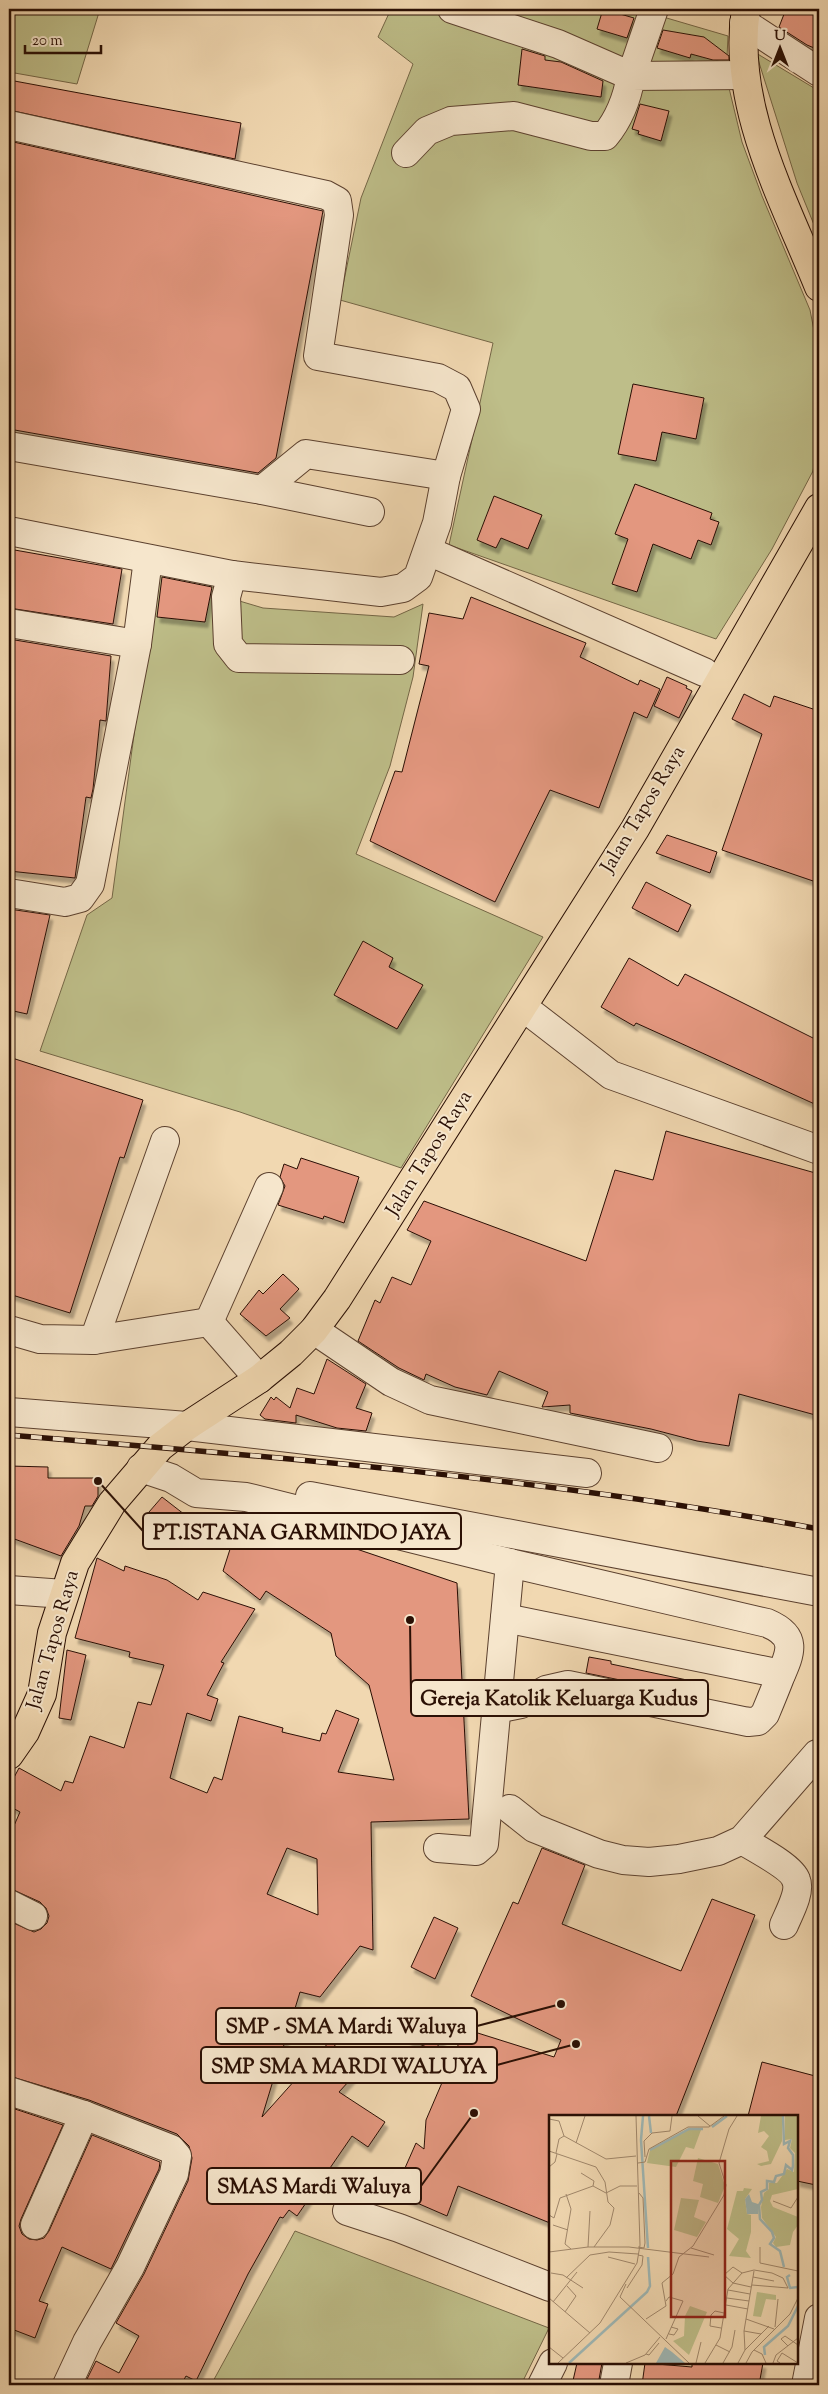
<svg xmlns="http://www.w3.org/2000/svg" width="828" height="2394" font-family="'Sorts Mill Goudy',serif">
  <defs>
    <filter id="shadow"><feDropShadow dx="3" dy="5.5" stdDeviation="1" flood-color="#0004"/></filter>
  </defs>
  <rect width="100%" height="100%" fill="#f1d8b1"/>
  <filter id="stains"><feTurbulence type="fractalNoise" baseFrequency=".004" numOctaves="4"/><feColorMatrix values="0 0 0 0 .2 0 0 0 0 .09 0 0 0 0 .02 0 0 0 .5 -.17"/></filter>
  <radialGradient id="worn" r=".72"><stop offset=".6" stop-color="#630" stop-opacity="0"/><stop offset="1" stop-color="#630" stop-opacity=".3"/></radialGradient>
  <!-- green -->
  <g fill="#bebe89" stroke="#746646">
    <polygon points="9,9 100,9 77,84 9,72"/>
    <polygon points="391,9 636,9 728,36 727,57 707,64 729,88 742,142 762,196 810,310 819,356 819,436 813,471 772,549 716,639 449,545 493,343 340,300 361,198 413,64 378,37"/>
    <polygon points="756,53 819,91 819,237 797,183"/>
    <polygon points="156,572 220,579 226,597 263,608 394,617 423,604 413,677 390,766 356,854 543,937 401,1168 240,1112 40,1051 87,915 112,898"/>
    <polygon points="295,2231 549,2328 521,2385 211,2385"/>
  </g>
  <!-- building -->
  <g fill="#e3977f" stroke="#2a0f04" fill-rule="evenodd" filter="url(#shadow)">
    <polygon points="603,9 634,18 627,38 597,29"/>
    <polygon points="786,9 819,9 819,50 807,45 779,27"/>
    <polygon points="663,30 704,37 729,56 729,60 713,60 691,54 690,58 657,48"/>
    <polygon points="522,49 545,56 545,60 561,62 603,81 601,97 518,85"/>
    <polygon points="9,80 241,123 235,159 9,110"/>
    <polygon points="640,104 669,111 661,141 638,134 639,131 632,129"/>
    <polygon points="9,141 323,211 276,458 258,473 9,429"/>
    <polygon points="633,384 704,398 696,439 662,432 656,461 618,454"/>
    <polygon points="635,484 712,513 710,519 719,522 711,545 698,540 691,559 653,544 637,592 612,584 628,539 615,534"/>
    <polygon points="494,496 542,515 528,549 501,538 496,548 477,540"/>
    <polygon points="9,549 122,569 113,624 9,608"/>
    <polygon points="162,577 212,587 205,622 157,617"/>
    <polygon points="471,597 586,643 580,657 638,685 640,680 660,689 647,718 634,712 599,808 550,790 495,902 370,841 395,771 402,772 429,666 419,664 429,613 463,619"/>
    <polygon points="9,639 111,656 106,721 100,720 93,789 91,798 86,797 75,878 9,871"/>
    <polygon points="667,677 687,686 686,688 692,691 679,718 654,706"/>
    <polygon points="744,694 770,707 774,696 819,711 819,883 722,850 762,734 732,719"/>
    <polygon points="667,835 717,852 710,873 656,853"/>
    <polygon points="646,882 691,905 678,932 632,908"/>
    <polygon points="9,909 50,915 27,1014 9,1010"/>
    <polygon points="363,941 393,958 389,967 423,985 397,1029 334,995"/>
    <polygon points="629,958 678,986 685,974 819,1041 819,1106 636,1023 634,1026 601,1007"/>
    <polygon points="9,1057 143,1100 124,1158 120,1157 70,1313 9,1294"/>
    <polygon points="666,1131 819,1174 819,1416 739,1394 729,1446 697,1441 651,1429 570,1413 570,1405 542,1407 548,1392 499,1371 487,1395 455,1387 426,1374 424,1380 399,1368 358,1341 375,1300 380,1303 392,1277 411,1285 431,1241 407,1230 424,1201 586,1261 615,1170 653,1180"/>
    <polygon points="301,1158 359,1177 344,1223 324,1216 323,1219 278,1205 285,1186 280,1177 284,1164 297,1169"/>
    <polygon points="283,1274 299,1289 280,1309 290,1318 266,1336 240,1314 259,1290 263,1294"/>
    <polygon points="327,1359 366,1384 356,1408 372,1413 366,1431 337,1428 296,1415 296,1423 265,1419 260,1415 271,1397 274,1400 276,1397 290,1408 297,1388 314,1394"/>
    <polygon points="9,1466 48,1467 48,1478 98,1478 98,1496 92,1506 85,1506 79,1526 61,1556 9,1537"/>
    <polygon points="162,1497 198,1525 185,1541 149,1512"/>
    <path d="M242,1512L265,1518L457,1583L469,1819L371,1822L373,1950L360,1946L320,1997L300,1992L262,2117L330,2041L360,2069L339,2092L385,2122L368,2147L352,2136L297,2216L289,2210L283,2218L280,2217L248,2274L196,2381L186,2376L181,2385H84L96,2361L119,2373L139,2336L116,2323L144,2274L188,2181L192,2158L189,2146L177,2134L89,2100L9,2076V1921L34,1932L41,1929L47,1923L49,1916L46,1908L40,1902L9,1888V1837L20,1812L9,1806V1787L19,1768L61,1791L65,1781L73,1783L90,1736L124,1748L138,1702L151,1705L164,1665L129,1657L130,1652L75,1638L97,1558L124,1571L125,1566L167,1580L198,1600L203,1592L255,1609L221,1662L224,1663L207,1695L218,1699L211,1721L187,1713L170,1778L207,1793L214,1777L222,1780L239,1716L283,1728L282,1732L320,1741L322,1733L326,1734L336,1710L359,1719L338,1772L394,1780L369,1685L336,1656L331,1633L266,1591L260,1600L223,1571ZM287,1848L317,1859L318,1915L267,1894Z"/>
    <polygon points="67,1650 86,1655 71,1720 59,1718"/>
    <polygon points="589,1657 611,1661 611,1664 706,1684 703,1697 586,1673"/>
    <polygon points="542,1848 585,1865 562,1924 681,1971 712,1899 755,1915 676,2116 550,2116 550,2223 458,2186 447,2216 394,2193 416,2143 424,2149 426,2120 465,2029 554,2057 561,2040 471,1996 513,1902 518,1904"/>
    <polygon points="434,1917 458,1928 435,1979 411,1967"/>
    <polygon points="415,2014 452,2025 435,2050 408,2040"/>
    <polygon points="762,2062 819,2077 819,2171 816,2185 797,2181 797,2116 748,2116"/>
    <polygon points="9,2107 63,2125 21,2219 19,2226 22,2234 29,2239 37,2240 44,2238 49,2231 92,2135 160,2162 159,2169 111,2269 62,2247 39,2301 48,2304 35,2338 9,2328"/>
    <polygon points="577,2363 602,2363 598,2385 572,2385"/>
    <polygon points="645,2363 692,2367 692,2363 763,2363 759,2385 642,2385"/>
  </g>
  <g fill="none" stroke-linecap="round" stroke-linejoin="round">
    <!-- minor casing -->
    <g stroke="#5c412f" stroke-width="30">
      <g id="minor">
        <polyline points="452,9 558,44 631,76 654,9"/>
        <polyline points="744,23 819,72"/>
        <polyline points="9,125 326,195 337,201 339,215 318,356 438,378 457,388 466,409 446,476 437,523 418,577 403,588 381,592 232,575 9,531"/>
        <path d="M406,153L427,131L451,121L514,116L591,136H605C620,118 627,99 631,76L745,75"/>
        <polyline points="9,446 262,490 370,512"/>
        <polyline points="262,490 306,454 446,476"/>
        <polyline points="428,551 704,672"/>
        <polyline points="232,575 226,597 228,644 239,658 400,660"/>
        <polyline points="9,623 137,644"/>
        <polyline points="9,893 65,902 80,898 90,884 137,644 148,559"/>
        <polyline points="523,1007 611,1075 819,1150"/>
        <polyline points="209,1322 269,1187"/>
        <polyline points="209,1322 259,1379"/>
        <polyline points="9,1330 40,1339 94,1340 209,1322"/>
        <polyline points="314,1330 391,1382 430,1400 658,1448"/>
        <polyline points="94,1340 165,1141"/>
        <polyline points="9,1412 187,1426 587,1473"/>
        <path d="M141,1468L171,1478L196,1493L246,1497L510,1563L767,1623C798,1636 791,1652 780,1677C775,1690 770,1702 765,1714L758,1721L748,1722L568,1685L546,1690L521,1704L506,1707L497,1701"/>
        <polyline points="310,1496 819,1592"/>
        <polyline points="9,1590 64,1594"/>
        <polyline points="505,1618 781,1674"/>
        <polyline points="510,1809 534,1828 599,1854 623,1860 649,1862 679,1859 718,1851 742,1840 817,1754"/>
        <path d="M742,1840C755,1848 792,1867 796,1880C801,1892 789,1913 784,1925"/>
        <polyline points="438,1848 476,1851 484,1844 510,1563"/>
        <polyline points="9,1904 33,1916"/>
        <polyline points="9,2091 84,2115 171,2149 177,2156 174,2174 130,2267 87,2342 67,2385"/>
        <polyline points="347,2211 399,2228 550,2287"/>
        <polyline points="35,2225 84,2115"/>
        <polyline points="542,2385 553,2363"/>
        <polyline points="614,2385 618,2363"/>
        <polyline points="806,2385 819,2318"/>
      </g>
    </g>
    <!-- major casing -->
    <g stroke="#2a0f04" stroke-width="30">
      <g id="major">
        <path d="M746,9C731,105 784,200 819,287"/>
        <polyline points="9,1755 25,1732 42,1694 52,1633 75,1563 112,1503 160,1447 187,1426 259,1379 291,1353 314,1330 337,1299 635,829 819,508"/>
      </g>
    </g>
    <!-- minor -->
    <use href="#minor" stroke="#f6e6cc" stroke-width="28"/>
    <!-- major -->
    <use href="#major" stroke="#f1d8b1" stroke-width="28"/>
    <!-- rail casing -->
    <g stroke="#2a0f04" stroke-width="5.5">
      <path id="rail" d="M9,1435C280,1457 552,1479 819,1529"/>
    </g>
    <!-- rail -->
    <use href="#rail" stroke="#f6e6cc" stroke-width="4" stroke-dasharray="11" stroke-linecap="butt"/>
  </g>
  <g text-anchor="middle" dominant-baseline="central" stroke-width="4" stroke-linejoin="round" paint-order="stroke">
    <!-- street labels -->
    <g font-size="20" fill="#2a0f04" stroke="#f6e6cc">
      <text transform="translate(644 810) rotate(-59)">Jalan Tapos Raya</text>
      <text transform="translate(430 1154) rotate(-58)">Jalan Tapos Raya</text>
      <text transform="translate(54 1640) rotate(-74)">Jalan Tapos Raya</text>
    </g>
  </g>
  <!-- overview -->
  <g transform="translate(549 2115)">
    <rect width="249" height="249" fill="#f1d8b1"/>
    <path d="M212,1H233V26L222,49L212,51L208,49L220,46L218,36L212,32L220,21L215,16L209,18ZM236,1H249V74L223,80L221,86L224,92L249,102V110L244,117L241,130L227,132L224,128L227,122L213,103L212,92L215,78L220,74V68H228L238,54L245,57L246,38L241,33L243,24L236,25ZM140,14L152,15L145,34L137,32L127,52L98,48L101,35ZM149,43L169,49L176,71L169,88L151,82L154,69L144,66ZM195,73L203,74L196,84L198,99L202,100V117L197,136L202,143L180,141L190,124L178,114L188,76H194ZM132,83L150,85L145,102L157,107L148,122L125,115ZM208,177L227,180V185L217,184L212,202L204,201ZM141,191L158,197L140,240L124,226L135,221L136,201Z" fill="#bebe89"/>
    <path d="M200,79L203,87L209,89V99H198L196,84ZM116,232L123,237L136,248H107Z" fill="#9fb8b6"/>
    <path fill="none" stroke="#9fb8b6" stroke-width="2.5" d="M94,1L92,25L99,133M100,1L102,18M234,1L235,29L241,26L239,33L244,40V51L243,55L237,50L235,59L227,61L225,67L218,66V74L212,77L213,85L210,90L211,104L223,117L225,123L221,129L231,136L235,152M163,12L178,1M101,35L140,14H154M241,160L238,162L241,173L249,172M216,240L215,232L239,211L249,191M20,248L98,177L101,171L99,142"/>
    <path fill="none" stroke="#a1886c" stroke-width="1" d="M149,1L161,11M0,4L10,6L15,21L57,44L87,41M27,28L36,1M0,36L47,52L56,67L59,87L65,93L61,110L45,132M7,38L10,24L15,21M96,42L95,26L103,18L121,16L123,1M89,48L96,47L100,34L139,12H160L175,1M0,52L6,47L8,39M32,58L45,66L44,71M17,79L22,94L16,129L22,134M11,83L44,71L57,78L71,71H88M224,86L242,93L249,82M0,100L5,103L11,83M4,110L19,115M39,132L41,96M89,132L95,133L96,128L94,83L90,78M211,132V148L249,156M142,133L165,140M0,137L39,132H80L160,142M59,142L86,149M2,158L14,160L34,173M193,158L184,152L175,160L184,168L202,172M204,162L225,166M17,163L41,140L60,137L89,139M77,169L71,182L140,248M78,173L93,150L94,141L89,140M179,175L201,179M0,183L41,218M178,183L200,186M117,186L120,182L134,186L117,224M4,187L28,157M177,190L199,194M16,197L27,181L18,171M97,204L117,191L113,168L124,159L130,142L144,131L175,80L177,70L170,48L180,14L188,1M197,204L225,214M226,212L229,184M172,213L161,211L162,200L166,196L175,198M195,216L212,219M120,219L125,220L129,214L122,212M167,230L181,237M239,231L232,224L236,221L249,230M0,232L14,243M196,235L195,216L205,156M205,235L213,239L217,248M97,239L100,240L110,228M9,248L51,208L88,148L91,130L87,1M77,248L96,240L111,222M147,248L152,227M156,248L171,223L179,174L193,158L205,155L223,158L234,163L239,173L203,170M174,248L183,232L186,215M189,248L196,235L220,211M197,248L203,237L241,199L249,183M224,248L227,240L249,223M231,248L228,246L233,238L249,248"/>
    <path fill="#8f2418" fill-opacity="0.15" stroke="#8f2418" stroke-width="2.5" d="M122,46H176V202H122Z"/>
    <rect width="249" height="249" fill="none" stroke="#2a0f04" stroke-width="2.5"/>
  </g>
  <!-- callouts -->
  <path fill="none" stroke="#2a0f04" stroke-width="2" d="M98 1481L143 1531M410 1620L411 1698M561 2004L477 2026M576 2044L497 2065M474 2113L421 2186"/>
  <g fill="#2a0f04" stroke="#f6e6cc" stroke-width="2">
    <circle cx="98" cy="1481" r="5"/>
    <circle cx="410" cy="1620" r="5"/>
    <circle cx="561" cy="2004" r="5"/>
    <circle cx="576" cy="2044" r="5"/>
    <circle cx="474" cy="2113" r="5"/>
  </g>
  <g fill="#f6e6cc" stroke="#2a0f04" stroke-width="2">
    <rect x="143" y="1513" width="318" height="36" rx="5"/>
    <rect x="411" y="1680" width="297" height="36" rx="5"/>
    <rect x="216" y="2008" width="261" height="36" rx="5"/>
    <rect x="201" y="2047" width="296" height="36" rx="5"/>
    <rect x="207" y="2168" width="214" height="36" rx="5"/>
  </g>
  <g font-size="21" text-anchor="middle" font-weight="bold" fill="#2a0f04">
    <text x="302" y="1539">PT.ISTANA GARMINDO JAYA</text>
    <text x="559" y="1705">Gereja Katolik Keluarga Kudus</text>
    <text x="346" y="2033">SMP - SMA Mardi Waluya</text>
    <text x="349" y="2073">SMP SMA MARDI WALUYA</text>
    <text x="314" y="2193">SMAS Mardi Waluya</text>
  </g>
  <!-- margin -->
  <rect width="828" height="2394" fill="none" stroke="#f1d8b1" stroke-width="30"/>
  <rect x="10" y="10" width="808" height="2374" fill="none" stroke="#2a0f04" stroke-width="2.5"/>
  <rect x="15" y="15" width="798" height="2364" fill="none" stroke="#2a0f04"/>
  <!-- north arrow -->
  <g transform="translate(780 48)" stroke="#f6e6cc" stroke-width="4" paint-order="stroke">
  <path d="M0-4L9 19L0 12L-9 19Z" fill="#2a0f04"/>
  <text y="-8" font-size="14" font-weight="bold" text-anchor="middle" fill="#2a0f04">U</text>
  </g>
  <!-- scale -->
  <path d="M25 45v8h76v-8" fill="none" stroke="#2a0f04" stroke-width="2.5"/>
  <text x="32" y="45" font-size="15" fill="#2a0f04" stroke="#f6e6cc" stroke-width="4" paint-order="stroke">20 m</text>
  <rect width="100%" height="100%" filter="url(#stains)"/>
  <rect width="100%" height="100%" fill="url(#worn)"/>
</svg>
